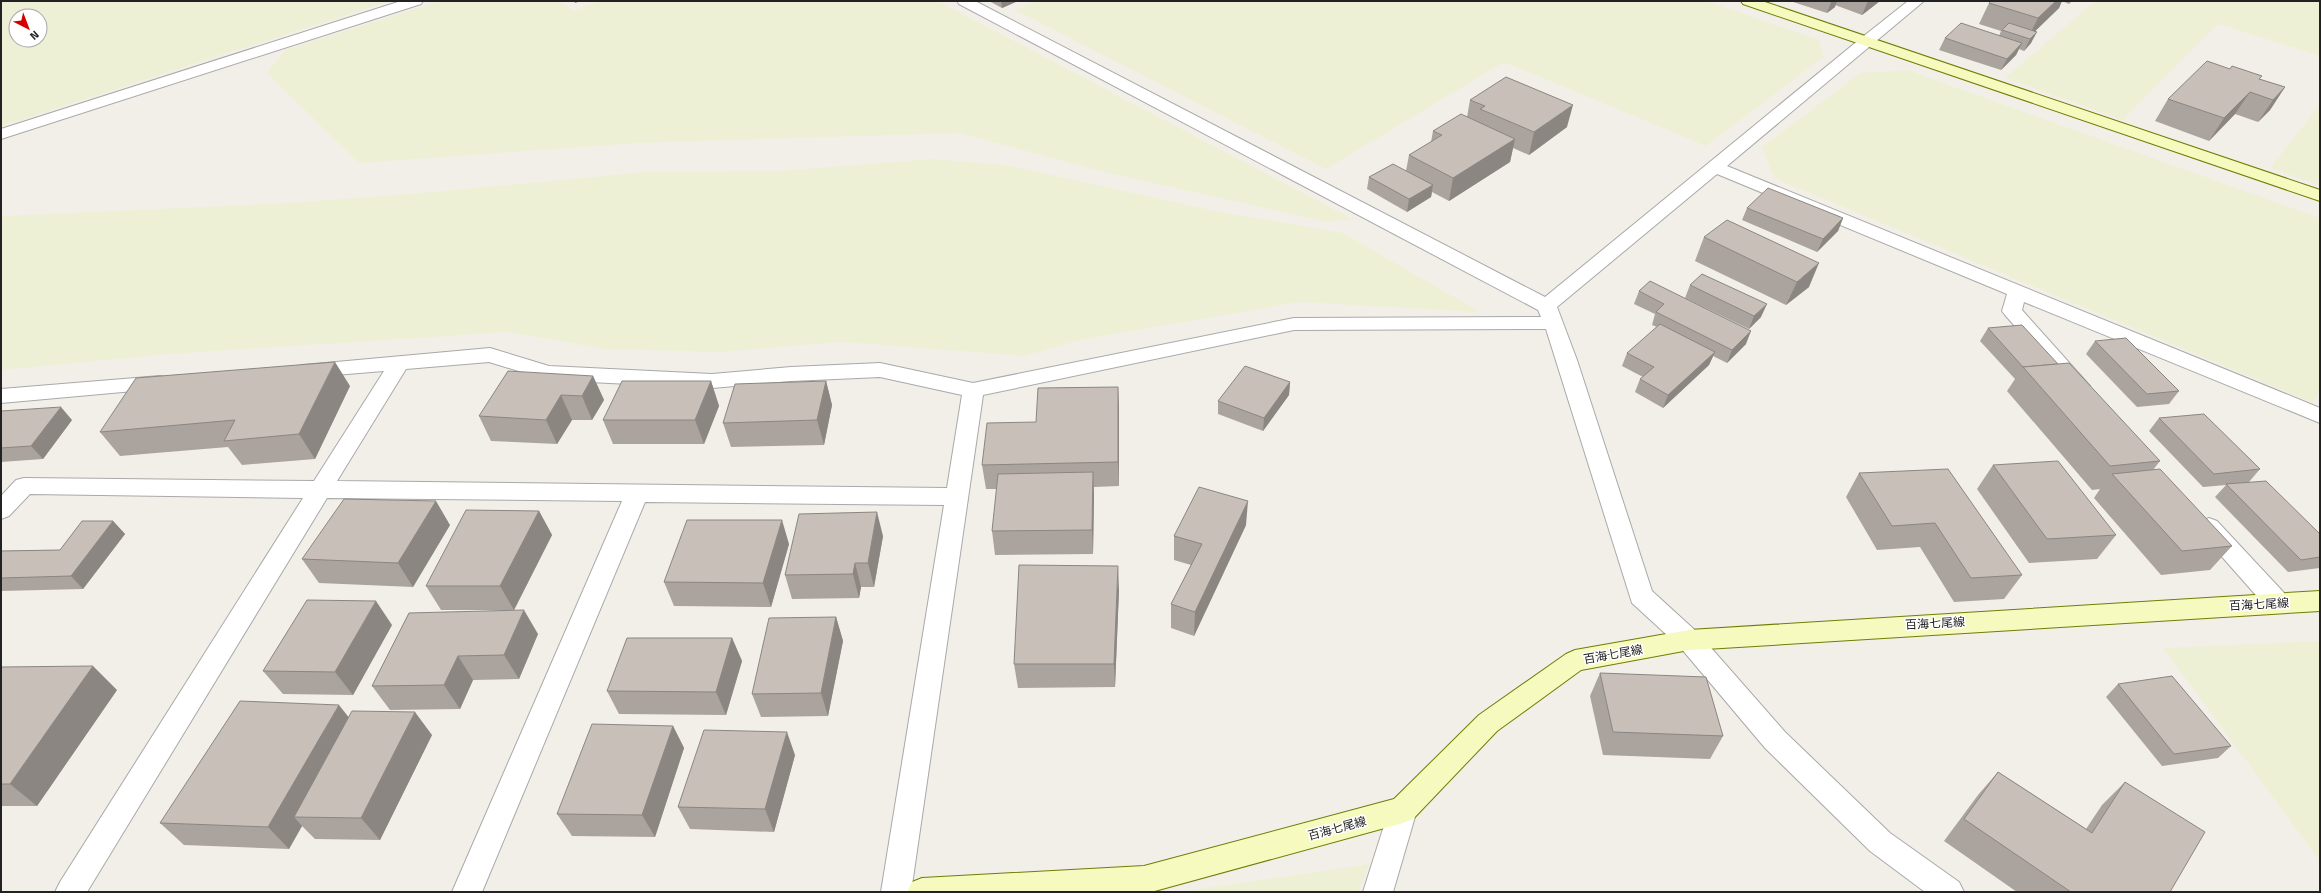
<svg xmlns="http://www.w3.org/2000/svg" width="2321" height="893" font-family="'Titillium Web','Noto Sans JP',sans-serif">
  <rect width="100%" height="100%" fill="#f2efe9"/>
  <!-- farmland -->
  <g fill="#eef0d5" fill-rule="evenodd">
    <path d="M1,1H390L1,126ZM16,16H40V40H16Z"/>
    <polygon points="439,1 559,1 573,11 600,1 938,1 1354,220 1323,221 1104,172 959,133 637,143 359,163 267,73 285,50"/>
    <polygon points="1037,1 1707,1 1819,40 1823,57 1706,146 1504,62 1326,169 1015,10"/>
    <polygon points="2095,1 2320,1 2320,56 2218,24 2123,120 2005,78"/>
    <polygon points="1907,70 2320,218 2320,391 2313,403 1774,178 1762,147 1860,73"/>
    <polygon points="2320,105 2320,185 2270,168"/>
    <polygon points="931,159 1006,165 1220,212 1343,233 1480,312 1299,302 1080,340 1024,356 841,342 718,352 605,349 508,332 169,354 1,370 1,216 289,203 423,193 645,172 779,171"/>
    <polygon points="2320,641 2320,861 2163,648"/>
    <polygon points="1369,864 1358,892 1180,892"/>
  </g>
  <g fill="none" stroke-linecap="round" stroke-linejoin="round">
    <!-- street casing -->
    <g stroke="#a9a9a9" stroke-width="2">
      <g id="street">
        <polygon points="401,1 423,1 421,4 1,139 1,129"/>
        <path d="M957,1H975L1545,297L1860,39L1908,1H1924L1727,166L2320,408V423L2024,302L2022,310L2090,386L2087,391L2080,393L2073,391L2005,315L2002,311L2007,294L1717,174L1557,307L1577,360L1652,591L1698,633L1785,732L1890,833L1959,882L1964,892H1925L1870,851L1765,748L1680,647L1632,603L1546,329L1294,330L983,395L911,892H881L944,505L645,502L482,892H452L622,501L327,498L87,892H55L60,882L303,498L30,494L9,516L1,519V496L16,480L24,478L314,481L384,371L310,377L303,375L300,370L303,365L490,348L549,366L712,374L791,367L880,363L973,383L1294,318L1541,317L1538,310L959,4ZM489,362L548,380L712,388L791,381L880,377L962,395L947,488L337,481L406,369Z"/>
        <polygon points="160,376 167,378 170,383 167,388 1,403 1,389"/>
        <polygon points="2209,518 2217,521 2287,596 2290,603 2287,610 2278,613 2269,610 2201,533 2197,527 2201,521"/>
        <polygon points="1403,797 1413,801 1417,810 1393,892 1363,892 1389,810 1393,801"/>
      </g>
    </g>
    <!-- secondary casing -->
    <g stroke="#707d05" stroke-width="2">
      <g id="secondary">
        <polygon points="1741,1 1762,1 2320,190 2320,201 1743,4"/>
        <polygon points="2320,591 2320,611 1689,650 1581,670 1497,731 1413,819 1403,823 1151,892 907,892 912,882 922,878 1144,866 1394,799 1479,715 1566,654 1575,650 1689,630"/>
      </g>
    </g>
    <!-- street -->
    <use href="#street" fill="#fff" fill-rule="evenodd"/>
    <!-- secondary -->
    <use href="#secondary" fill="#f7fabf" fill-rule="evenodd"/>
  </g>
  <!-- wall -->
  <g fill="#aba49e">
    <polygon points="989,1 1018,1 1002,8"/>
    <polygon points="1790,1 1880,1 1862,15 1835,5 1835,7 1827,13"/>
    <polygon points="1991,1 2072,1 2069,4 2062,1 2059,8 2035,31 2031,43 2024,51 2019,49 2016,55 2001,70 1939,50 1945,38 1999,36 2001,31 1979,24 1989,3"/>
    <polygon points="2260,79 2285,87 2270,110 2258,122 2235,114 2209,141 2155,121 2168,99"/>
    <polygon points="1470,100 1567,127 1529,155 1513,148 1510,162 1449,201 1432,192 1431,197 1407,212 1367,189 1369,177 1406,171 1409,155 1431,142 1433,131 1467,117"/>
    <polygon points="1747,208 1843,218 1838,231 1817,252 1742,220"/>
    <polygon points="1704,237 1809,287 1786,305 1695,261"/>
    <polygon points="1690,285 1761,317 1749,329 1685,298"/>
    <polygon points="1639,291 1746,344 1727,363 1713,356 1709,365 1663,408 1635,392 1640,379 1643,377 1622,366 1627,353 1657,327 1652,325 1655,314 1634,304"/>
    <polygon points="1988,328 2058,364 2160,461 2153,470 2232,546 2210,570 2161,575 2094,498 2100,489 2092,490 2007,391 2015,379 1980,341"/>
    <polygon points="2095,341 2179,391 2169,404 2137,407 2086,354"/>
    <polygon points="593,376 604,400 592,420 572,420 557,444 491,441 479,416"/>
    <polygon points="711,381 719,406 704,444 613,444 603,420"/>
    <polygon points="826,381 832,405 824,445 731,447 723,423"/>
    <polygon points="1290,382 1289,395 1263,431 1218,414 1218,401"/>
    <polygon points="350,386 315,459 242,465 228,447 120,456 100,432"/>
    <polygon points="1118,387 1119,411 1119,486 1094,487 1094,497 1093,554 995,555 992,531 997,489 986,489 982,465 1036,422"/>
    <polygon points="1,411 72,420 43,459 1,462"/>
    <polygon points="2159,418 2260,469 2249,482 2320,534 2320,568 2288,572 2215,497 2226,485 2203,487 2149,431"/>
    <polygon points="1993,465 2116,535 2097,559 2029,563 1977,489"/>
    <polygon points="1859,473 2022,575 2004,599 1954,602 1920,547 1877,550 1846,497"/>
    <polygon points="539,511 552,535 514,610 441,610 426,586"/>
    <polygon points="113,521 125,534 83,589 1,591 1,551 60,550"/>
    <polygon points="450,525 413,587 319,583 302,559"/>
    <polygon points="1246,525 1194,636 1171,628 1171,604 1191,565 1174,560 1174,536"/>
    <polygon points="883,536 874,587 861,587 859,598 792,599 785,575"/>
    <polygon points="789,544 771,607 674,606 664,582"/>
    <polygon points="1119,590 1115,687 1018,688 1014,664"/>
    <polygon points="409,613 538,634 519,679 473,680 460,709 390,710 372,686"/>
    <polygon points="836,617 843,641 828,716 761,717 752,694"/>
    <polygon points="392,625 353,695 283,694 263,671"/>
    <polygon points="732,638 742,661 726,715 619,714 607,691"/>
    <polygon points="1,667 117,690 37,806 1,806"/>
    <polygon points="1600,673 1723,736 1710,759 1603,755 1590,696"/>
    <polygon points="2118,684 2231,746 2218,758 2162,766 2106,697"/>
    <polygon points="348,717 432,735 380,840 315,839 302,826 289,849 184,845 160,823"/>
    <polygon points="673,726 684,748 655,837 572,836 557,814"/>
    <polygon points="795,755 774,832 690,829 678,807"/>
    <polygon points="1998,772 2086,829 2102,805 2125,782 2170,892 2017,892 1944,841 1978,795"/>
  </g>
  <!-- shaded-wall -->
  <g fill="#8b8681">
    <polygon points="574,1 581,1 575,3"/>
    <polygon points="1001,1 1018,1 1002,8"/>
    <polygon points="1832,1 1837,1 1835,7 1827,13 1831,2"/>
    <polygon points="1868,1 1880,1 1862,15"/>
    <polygon points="2056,1 2062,1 2059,8 2028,38 2038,18"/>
    <polygon points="2037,32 2031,43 2024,51 2030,39"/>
    <polygon points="2022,43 2016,55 2001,70 2007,59"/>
    <polygon points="2285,87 2270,110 2258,122 2273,100"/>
    <polygon points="2250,92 2235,114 2209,141 2224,118"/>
    <polygon points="1573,105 1567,127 1529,155 1534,132"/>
    <polygon points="1515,139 1510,162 1449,201 1453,178"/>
    <polygon points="1433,185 1431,197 1407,212 1409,199"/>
    <polygon points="1843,218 1838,231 1817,252 1823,239"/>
    <polygon points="1819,263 1809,287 1786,305 1797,282"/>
    <polygon points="1767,304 1761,317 1749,329 1754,316"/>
    <polygon points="1751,331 1746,344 1727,363 1732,350"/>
    <polygon points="1715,352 1709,365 1663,408 1668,395"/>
    <polygon points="335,362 350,386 315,459 299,434"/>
    <polygon points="593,376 604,400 592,420 582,396"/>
    <polygon points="711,381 719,406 704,444 695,420"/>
    <polygon points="826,381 832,405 824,445 817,420"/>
    <polygon points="1290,382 1289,395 1263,431 1264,418"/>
    <polygon points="1118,387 1119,411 1119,486 1118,462"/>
    <polygon points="561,395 572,420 557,444 546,420"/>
    <polygon points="61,407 72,420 43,459 31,446"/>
    <polygon points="1093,472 1094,497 1093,554 1092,530"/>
    <polygon points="436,501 450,525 413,587 398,563"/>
    <polygon points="1248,501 1246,525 1194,636 1195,612"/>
    <polygon points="539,511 552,535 514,610 500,586"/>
    <polygon points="877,512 883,536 874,587 868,563"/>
    <polygon points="782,520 789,544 771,607 763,583"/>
    <polygon points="113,521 125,534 83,589 71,576"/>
    <polygon points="855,563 861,587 859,598 853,574"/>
    <polygon points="1118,566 1119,590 1115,687 1114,664"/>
    <polygon points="376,601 392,625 353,695 335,672"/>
    <polygon points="524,610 538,634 519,679 504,655"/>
    <polygon points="836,617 843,641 828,716 821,693"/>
    <polygon points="732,638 742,661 726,715 716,692"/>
    <polygon points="458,656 473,680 460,709 444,685"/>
    <polygon points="93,666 117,690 37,806 10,784"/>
    <polygon points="339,705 358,729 294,817 302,826 289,849 268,827"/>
    <polygon points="415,712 432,735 380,840 361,818"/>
    <polygon points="673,726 684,748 655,837 642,815"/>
    <polygon points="787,732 795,755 774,832 765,809"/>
  </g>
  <!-- building -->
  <g fill="#c7bfb8" stroke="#8b8681">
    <polygon points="1991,1 2056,1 2038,18 1989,3"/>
    <polygon points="1961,23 2022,43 2007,59 1945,38"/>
    <polygon points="2009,23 2037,32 2030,39 2002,30"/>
    <polygon points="2207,61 2230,69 2232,66 2262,76 2259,79 2285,87 2273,100 2250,92 2224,118 2168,99"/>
    <polygon points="1506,77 1573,105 1534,132 1480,109 1485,106 1470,100"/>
    <polygon points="1461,114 1515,139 1453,178 1409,155 1442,135 1433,131"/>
    <polygon points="1393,164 1433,185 1409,199 1369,177"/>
    <polygon points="1768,188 1843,218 1823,239 1747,208"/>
    <polygon points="1727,220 1819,263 1797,282 1704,237"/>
    <polygon points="1702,274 1767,304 1754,316 1690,285"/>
    <polygon points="1650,281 1751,331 1732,350 1656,312 1664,304 1639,291"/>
    <polygon points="1660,324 1715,352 1668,395 1640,379 1654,367 1627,353"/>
    <polygon points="2022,325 2058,364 2023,367 1988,328"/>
    <polygon points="2126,338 2179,391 2147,394 2095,341"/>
    <polygon points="335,362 299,434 224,441 235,420 100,432 136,378"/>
    <polygon points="2069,363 2160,461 2110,466 2023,367"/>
    <polygon points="1245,366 1290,382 1264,418 1218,401"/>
    <polygon points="508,371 593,376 582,396 561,395 546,420 479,416"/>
    <polygon points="622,381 711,381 695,420 603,420"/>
    <polygon points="826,381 817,420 723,423 735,384"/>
    <polygon points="1118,387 1118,462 982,465 987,423 1036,422 1038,388"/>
    <polygon points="61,407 31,446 1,448 1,411"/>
    <polygon points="2204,414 2260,469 2214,474 2159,418"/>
    <polygon points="2058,461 2116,535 2047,539 1993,465"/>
    <polygon points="1948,469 2022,575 1971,578 1935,523 1892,526 1859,473"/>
    <polygon points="2160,469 2232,546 2182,551 2112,474"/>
    <polygon points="1093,472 1092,530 992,531 998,474"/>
    <polygon points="2266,481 2320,534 2320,557 2301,560 2226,484"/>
    <polygon points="1199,487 1248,501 1195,612 1171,604 1202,544 1174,536"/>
    <polygon points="344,499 436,501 398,563 302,559"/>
    <polygon points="466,510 539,511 500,586 426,586"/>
    <polygon points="877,512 868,563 855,563 853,574 785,575 799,514"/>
    <polygon points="687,520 782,520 763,583 664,582"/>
    <polygon points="82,521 113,521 71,576 1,578 1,551 60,550"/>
    <polygon points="1019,565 1118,566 1114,664 1014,664"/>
    <polygon points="307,600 376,601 335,672 263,671"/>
    <polygon points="524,610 504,655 458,656 444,685 372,686 409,613"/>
    <polygon points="836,617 821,693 752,694 769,618"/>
    <polygon points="627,638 732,638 716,692 607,691"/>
    <polygon points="93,666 10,784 1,784 1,667"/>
    <polygon points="1600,673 1706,677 1723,736 1613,732"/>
    <polygon points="2172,676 2231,746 2174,754 2118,684"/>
    <polygon points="240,701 339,705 268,827 160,823"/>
    <polygon points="352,711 415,712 361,818 294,817"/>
    <polygon points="592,724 673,726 642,815 557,814"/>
    <polygon points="704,730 787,732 765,809 678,807"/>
    <polygon points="1998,772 2092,833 2125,782 2205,832 2170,892 2071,892 1964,819"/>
  </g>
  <g text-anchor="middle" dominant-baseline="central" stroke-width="3" stroke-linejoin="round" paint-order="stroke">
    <!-- near-street labels -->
    <g font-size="12" fill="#222" stroke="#fff">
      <text transform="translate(2259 604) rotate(-3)">百海七尾線</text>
      <text transform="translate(1935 623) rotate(-3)">百海七尾線</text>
      <text transform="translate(1613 654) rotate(-10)">百海七尾線</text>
      <text transform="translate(1337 828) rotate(-15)">百海七尾線</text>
    </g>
  </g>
  <!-- border -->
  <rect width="2321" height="893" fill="none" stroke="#222222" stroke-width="4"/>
  <!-- north arrow -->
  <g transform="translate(28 28) rotate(138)"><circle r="19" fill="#ffffff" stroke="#a7a7a7"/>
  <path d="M0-3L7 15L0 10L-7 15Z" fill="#d40000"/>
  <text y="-6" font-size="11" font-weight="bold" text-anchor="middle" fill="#222222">N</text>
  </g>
</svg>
